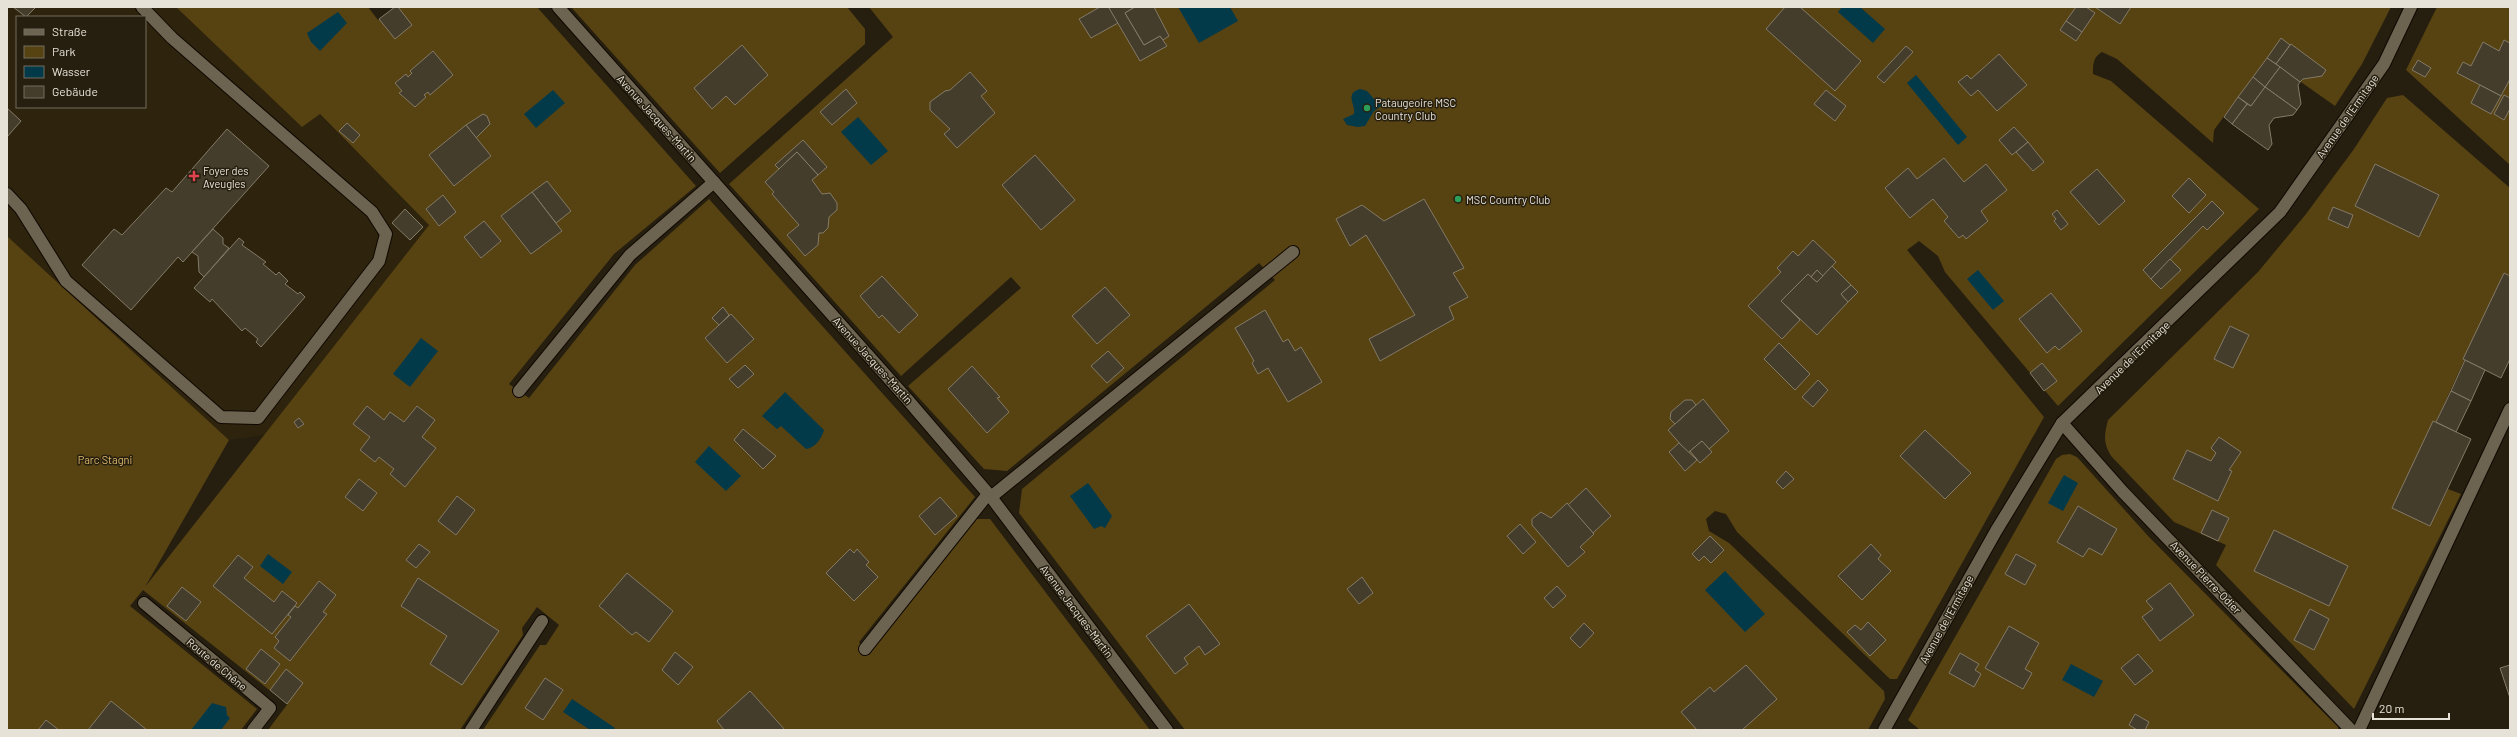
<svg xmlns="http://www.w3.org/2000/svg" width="2517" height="737" font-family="Barlow,sans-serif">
  <rect width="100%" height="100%" fill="#261f0f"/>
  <!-- built -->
  <path fill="#2e230c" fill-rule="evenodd" d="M7,7H176L302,126L319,114L429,225L265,435L229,440L7,236ZM17,17H145V107H17Z"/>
  <!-- green -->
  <g fill="#574212">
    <polygon points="176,7 368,7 378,20 395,7 537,7 696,186 614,254 509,384 529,398 635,265 709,199 975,497 859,642 869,655 977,519 990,519 1150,730 483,730 540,645 546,645 559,625 537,607 522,628 523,635 460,730 268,730 289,702 287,704 143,590 130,606 257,709 241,730 7,730 7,236 229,440 145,587 429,225 320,114 302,127"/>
    <polygon points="571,7 847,7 865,29 865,44 720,173"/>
    <path d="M869,7H2391L2362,64L2335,106L2267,58L2214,130L2213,143L2117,59L2102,52C2093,57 2093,64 2093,74L2111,81L2259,209L2058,406L1945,272L1938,256L1919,241L1907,250L2044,417L1897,679H1890L1737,532L1726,514L1715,511L1706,519L1709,531L1729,543L1884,691L1885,699L1868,730H1185L1019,513L1022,489L1275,280L1259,263L1007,471L984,469L908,386L1021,288L1011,277L901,376L729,184L893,37Z"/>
    <polygon points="2437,7 2510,7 2510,165 2406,70"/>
    <path d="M2403,95L2510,188V276L2504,273L2436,422L2433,421L2430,526L2448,489L2461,494L2354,709L2216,565L2226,545L2174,522L2112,457C2103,444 2104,435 2108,420L2258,272L2306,214L2354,149L2387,98Z"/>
    <polygon points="2070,454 2077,457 2149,537 2338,727 2338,730 1920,730 1908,720 2056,459 2062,455"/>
  </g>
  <!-- water -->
  <g fill="#033a4a">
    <polygon points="1178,7 1230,7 1238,21 1199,43"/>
    <polygon points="1842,7 1860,7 1885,29 1873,43 1838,12"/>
    <polygon points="338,12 347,23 320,51 311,42 307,33"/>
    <polygon points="1916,75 1967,137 1958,145 1907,83"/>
    <path d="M1360,89L1367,91L1374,99H1385L1387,102L1374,111L1365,126L1358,127L1347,125L1343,119L1354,114C1356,104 1344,94 1360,89Z"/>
    <polygon points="553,90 565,103 536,128 524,114"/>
    <polygon points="858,117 888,151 871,165 841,132"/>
    <polygon points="1978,270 2004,301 1993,310 1967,279"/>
    <polygon points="421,338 438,351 410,387 393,374"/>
    <path d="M785,392L824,430C822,438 815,448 806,449L781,426L777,429L762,416Z"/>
    <polygon points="709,446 741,476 726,491 695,462"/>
    <polygon points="2064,475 2078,483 2063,511 2048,503"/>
    <polygon points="1088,483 1112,516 1105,528 1101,526 1094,529 1070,496"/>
    <polygon points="268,554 292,572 283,584 260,566"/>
    <polygon points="1725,571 1765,614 1745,632 1705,590"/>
    <polygon points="2071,664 2103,681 2094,697 2062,680"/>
    <polygon points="572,699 615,728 614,730 590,730 563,712"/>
    <polygon points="212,703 226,707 227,715 230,718 221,730 191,730"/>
  </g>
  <!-- building -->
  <g fill="#453d2c" stroke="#837a67">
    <polygon points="13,7 36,7 26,17"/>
    <polygon points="395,7 398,7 412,25 395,39 379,19"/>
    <polygon points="1100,7 1109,7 1118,23 1091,38 1079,19"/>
    <polygon points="1111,7 1135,7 1125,13 1144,45 1160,36 1167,46 1140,61 1109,8"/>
    <polygon points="1135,7 1154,7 1169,36 1163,40 1160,36 1144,45 1125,13"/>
    <polygon points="1785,7 1800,7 1861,61 1835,91 1766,29"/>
    <polygon points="2076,7 2086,7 2095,13 2082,32 2066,21"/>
    <polygon points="2095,7 2131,7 2120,24"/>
    <polygon points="2066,21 2082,32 2076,41 2060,30"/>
    <polygon points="2281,38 2290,45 2276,64 2267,58"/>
    <polygon points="2504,40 2510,43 2510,79 2501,96 2457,73 2463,62 2471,66 2483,42 2499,51"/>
    <polygon points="2291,44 2326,70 2322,76 2303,79 2300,82 2276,64"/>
    <polygon points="742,45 768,75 735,105 726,96 712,109 694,88"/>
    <polygon points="1906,46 1913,52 1884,83 1877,77"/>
    <polygon points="433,51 453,75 430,95 428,92 424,95 426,97 415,107 399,93 402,91 395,83 406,74 408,77 412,73 410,71"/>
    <polygon points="1999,54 2027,85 1997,111 1978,90 1971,96 1958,82 1967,75 1971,79"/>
    <polygon points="2267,58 2280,67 2265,87 2253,77"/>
    <polygon points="2418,60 2431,68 2425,77 2412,70"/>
    <polygon points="2280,67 2300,82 2298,85 2301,104 2297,110 2265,87"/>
    <polygon points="970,72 987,91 981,96 995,113 957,148 944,134 950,129 930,110 930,102 945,91 950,90"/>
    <polygon points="2253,77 2265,87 2251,106 2238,97"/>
    <polygon points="2480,85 2501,96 2491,114 2471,103"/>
    <polygon points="2265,87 2297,110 2293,115 2274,118 2269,125 2272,144 2268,150 2232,124 2247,104 2251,106"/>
    <polygon points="846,89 857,103 832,125 820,112"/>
    <polygon points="1826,90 1846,106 1835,121 1814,104"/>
    <polygon points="2504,95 2510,98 2510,109 2504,120 2494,114"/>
    <polygon points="2238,97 2247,104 2232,124 2224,117"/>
    <polygon points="7,108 21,121 7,137"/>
    <polygon points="483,114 487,116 490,124 476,138 466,125"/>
    <polygon points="347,123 360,135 353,143 339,131"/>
    <polygon points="466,125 491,156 454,186 429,155"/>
    <polygon points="2014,127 2028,142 2012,155 1999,140"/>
    <polygon points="227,129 269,166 183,262 178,257 131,310 82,265 114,229 122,235 166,188 172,192"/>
    <polygon points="803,140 827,167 818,175 797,152 779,169 775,165"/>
    <polygon points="2028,142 2044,162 2033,171 2016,152"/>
    <polygon points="797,152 818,175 812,180 822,194 830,193 837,203 837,210 829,217 828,228 823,233 819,233 818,245 805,256 787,235 799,225 772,194 774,192 765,182"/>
    <polygon points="1035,155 1075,200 1041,230 1002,185"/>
    <polygon points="1944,158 1964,182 1986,164 2007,190 1981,211 1988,221 1966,239 1963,235 1959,238 1944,221 1948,217 1933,199 1910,218 1885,188 1908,168 1917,179"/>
    <polygon points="2375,164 2439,195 2419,237 2355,206"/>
    <polygon points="2097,169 2125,201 2099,225 2070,192"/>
    <polygon points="2189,178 2206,195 2189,213 2172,196"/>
    <polygon points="547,181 571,211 556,223 532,192"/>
    <polygon points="532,192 562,231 531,254 501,216"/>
    <polygon points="443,195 456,212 439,226 426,209"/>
    <polygon points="1424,199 1464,268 1453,273 1468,297 1449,307 1454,319 1380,361 1369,339 1415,315 1366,235 1350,246 1336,219 1362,205 1384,221"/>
    <polygon points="2212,201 2224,213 2207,230 2203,226 2151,279 2143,270"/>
    <polygon points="2333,207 2353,215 2348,228 2328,219"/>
    <polygon points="405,209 423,227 410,240 392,223"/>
    <polygon points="2057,210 2068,224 2061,230 2054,221 2056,219 2052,214"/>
    <polygon points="484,221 501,241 481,258 464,237"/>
    <polygon points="213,229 223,238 223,244 229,248 204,277 199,272 198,256 192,252"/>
    <polygon points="239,238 244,242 242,245 266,262 263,264 276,275 279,272 288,281 285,284 298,294 300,292 305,297 261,347 256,342 258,339 245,328 242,331 212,299 210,302 194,288"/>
    <polygon points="1813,240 1836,262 1823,276 1817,270 1811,277 1808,274 1781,301 1800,320 1782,339 1748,306 1781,272 1777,268 1793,251 1798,256"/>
    <polygon points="2170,259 2181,270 2161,289 2151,279"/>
    <polygon points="1832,266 1851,285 1841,294 1848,302 1817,335 1781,301 1808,274 1817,282"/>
    <polygon points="1817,270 1823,276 1817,282 1811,277"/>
    <polygon points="2504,273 2510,276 2510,359 2501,378 2463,359"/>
    <polygon points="882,276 918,315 899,333 882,315 879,318 860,296"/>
    <polygon points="1851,285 1858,292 1848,302 1841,294"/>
    <polygon points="1105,287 1130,315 1097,344 1072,316"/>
    <polygon points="2051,293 2082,331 2059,350 2055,346 2047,353 2019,319"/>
    <polygon points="723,307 729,315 719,325 712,318"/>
    <polygon points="1265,310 1283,342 1288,339 1295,351 1301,347 1322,382 1288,402 1268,368 1258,374 1252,363 1254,361 1235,328"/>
    <polygon points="731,314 754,339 727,363 705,338"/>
    <polygon points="2230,326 2249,335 2233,368 2214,359"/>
    <polygon points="1779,343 1810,374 1795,390 1764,359"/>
    <polygon points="1108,351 1124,368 1107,383 1091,366"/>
    <polygon points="2465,360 2485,370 2471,401 2451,391"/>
    <polygon points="2042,363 2057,381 2044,391 2030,373"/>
    <polygon points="745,365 754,374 738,388 729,379"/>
    <polygon points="972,366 1000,397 997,398 1009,412 987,433 948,389"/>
    <polygon points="1818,380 1828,390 1813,407 1802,397"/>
    <polygon points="2451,391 2471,401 2456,432 2436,422"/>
    <polygon points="1703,399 1729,431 1709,449 1702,441 1688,453 1668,430"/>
    <polygon points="1685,400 1692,400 1696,405 1675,424 1670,419 1671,412"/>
    <polygon points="367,406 384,420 390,412 404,422 417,406 435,420 422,437 436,448 405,487 390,474 394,469 379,457 375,462 360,450 370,437 353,424"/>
    <polygon points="299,418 304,424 298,428 294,422"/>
    <polygon points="2433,421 2471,439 2430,526 2392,508"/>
    <polygon points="743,429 776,456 763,469 734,440"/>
    <polygon points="1925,430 1971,473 1945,499 1900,456"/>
    <polygon points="2219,437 2241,452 2229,470 2232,471 2218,501 2173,479 2187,450 2211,461 2216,453 2211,448"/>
    <polygon points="1702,441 1712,452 1700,463 1690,451"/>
    <polygon points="1679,443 1697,460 1685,471 1669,452"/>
    <polygon points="1786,471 1794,479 1783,489 1776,482"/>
    <polygon points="359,479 377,493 363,511 345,497"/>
    <polygon points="1586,488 1611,516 1593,533 1568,505"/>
    <polygon points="457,496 475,510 456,535 438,521"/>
    <polygon points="940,497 957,516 935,535 919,516"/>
    <polygon points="1567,503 1594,534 1580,547 1585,552 1568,567 1532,525 1532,519 1541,512 1551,518"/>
    <polygon points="2078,506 2117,529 2102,555 2089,548 2083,557 2057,542"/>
    <polygon points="2212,510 2229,518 2218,541 2201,533"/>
    <polygon points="1520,524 1536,542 1523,554 1507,536"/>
    <polygon points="2274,530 2348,566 2329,606 2254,571"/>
    <polygon points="1710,536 1724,550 1711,563 1704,556 1699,561 1692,554"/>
    <polygon points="419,544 430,552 416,568 406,560"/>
    <polygon points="1871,544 1881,555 1878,559 1891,571 1862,600 1838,576"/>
    <polygon points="850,549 854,553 857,549 869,562 866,565 878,577 854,601 826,573"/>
    <polygon points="2016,554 2036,565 2025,585 2005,574"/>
    <polygon points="238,555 253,567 244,578 274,602 282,591 297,603 272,634 213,586"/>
    <polygon points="627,573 673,611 649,642 636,632 632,635 599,606"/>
    <polygon points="1362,577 1373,593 1359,604 1347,589"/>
    <polygon points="418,578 499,631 462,685 430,664 447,636 401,606"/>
    <polygon points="319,581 336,595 323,612 327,614 290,661 274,648 279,641 275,637 291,617 288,615 295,606 298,608"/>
    <polygon points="2170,583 2194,615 2160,641 2142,617 2153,609 2146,601"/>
    <polygon points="1557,586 1566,596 1553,608 1544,598"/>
    <polygon points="182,587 201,602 186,621 167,606"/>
    <polygon points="1189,604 1220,644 1205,655 1199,646 1184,658 1188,664 1175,674 1146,636"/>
    <polygon points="2310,609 2329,619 2314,650 2294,640"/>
    <polygon points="1868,622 1886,640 1870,656 1847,632 1855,625 1861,630"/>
    <polygon points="1584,623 1594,633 1580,648 1570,638"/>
    <polygon points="2009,626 2039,643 2025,669 2032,673 2023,689 1985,668"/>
    <polygon points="261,649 280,664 265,684 246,669"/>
    <polygon points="675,652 693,667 678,685 662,670"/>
    <polygon points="1960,653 1979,664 1975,670 1981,674 1974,687 1949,673"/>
    <polygon points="2138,654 2153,671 2135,685 2121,668"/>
    <polygon points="1746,665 1777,699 1742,730 1697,730 1681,712 1710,687 1714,692"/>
    <polygon points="2510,665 2510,698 2500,668"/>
    <polygon points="286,669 303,683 287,704 270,690"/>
    <polygon points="545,678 563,690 543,720 525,708"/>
    <polygon points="750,691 785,730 724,730 717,721"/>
    <polygon points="111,701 147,730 88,730"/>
    <polygon points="2135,714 2149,722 2145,730 2137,730 2129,725"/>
    <polygon points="46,720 59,730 38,730"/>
  </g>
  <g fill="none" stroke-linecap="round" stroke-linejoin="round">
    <!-- minor casing -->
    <g stroke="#0f0800" stroke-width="14">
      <g id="minor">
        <polyline points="558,7 907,399 991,497 1167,730"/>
        <polyline points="7,194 21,209 66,281 221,417 258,418 379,261 386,234 372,212 172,38 142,7"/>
        <polyline points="519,391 630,255 714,182"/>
        <polyline points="2062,423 2123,492 2351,730"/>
        <polyline points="991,497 1293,252"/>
        <polyline points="144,603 270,708 253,730"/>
        <polyline points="865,649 988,494"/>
        <polyline points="471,730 542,621"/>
        <polyline points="1884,730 1996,531 2062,423 2280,212 2384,64 2411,7"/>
        <polyline points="2359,730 2510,409"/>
      </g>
    </g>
    <!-- minor -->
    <use href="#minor" stroke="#6c6351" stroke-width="12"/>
  </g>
  <!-- markers -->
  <g fill="#2e9e5b" stroke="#261f0f" stroke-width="1.5">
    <circle cx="1367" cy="108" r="4"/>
    <circle cx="1458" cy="199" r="4"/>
  </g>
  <path fill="#e0444e" stroke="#261f0f" stroke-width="1.5" d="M192 170h4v4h4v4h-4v4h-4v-4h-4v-4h4z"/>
  <g text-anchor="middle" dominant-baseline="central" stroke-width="3" stroke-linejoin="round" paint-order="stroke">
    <!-- poi labels -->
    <g font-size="11" fill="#e7e2d8" stroke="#261f0f" text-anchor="start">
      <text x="1375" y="102">Pataugeoire MSC<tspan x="1375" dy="13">Country Club</tspan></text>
      <text x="203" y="170">Foyer des<tspan x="203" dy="13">Aveugles</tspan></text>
      <text x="1466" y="199">MSC Country Club</text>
    </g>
    <!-- street labels -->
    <g font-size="11" fill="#e7e2d8" stroke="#261f0f">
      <text transform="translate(2347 116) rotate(-55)">Avenue de l'Ermitage</text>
      <text transform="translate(657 118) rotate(48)">Avenue Jacques-Martin</text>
      <text transform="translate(2132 357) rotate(-44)">Avenue de l'Ermitage</text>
      <text transform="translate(873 360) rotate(48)">Avenue Jacques-Martin</text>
      <text transform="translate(2206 577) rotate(46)">Avenue Pierre-Odier</text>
      <text transform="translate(1077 611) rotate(53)">Avenue Jacques-Martin</text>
      <text transform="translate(1946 619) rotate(-61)">Avenue de l'Ermitage</text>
      <text transform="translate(217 664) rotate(40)">Route de Chêne</text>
    </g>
    <!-- park labels -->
    <g font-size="11" fill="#dfba6e" stroke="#261f0f">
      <text x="105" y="459">Parc Stagni</text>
    </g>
  </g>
  <!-- border -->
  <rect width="2517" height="737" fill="none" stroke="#e7e2d8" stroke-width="16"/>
  <!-- legend -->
  <rect x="16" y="16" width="130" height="92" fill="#261f0f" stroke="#736d5f"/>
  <rect x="24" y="29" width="20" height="6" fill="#6c6351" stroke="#736d5f"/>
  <text x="52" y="36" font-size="12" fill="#e7e2d8">Straße</text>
  <rect x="24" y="46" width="20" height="12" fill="#574212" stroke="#736d5f"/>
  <text x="52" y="56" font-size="12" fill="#e7e2d8">Park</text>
  <rect x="24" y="66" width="20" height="12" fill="#033a4a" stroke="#736d5f"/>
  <text x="52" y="76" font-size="12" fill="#e7e2d8">Wasser</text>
  <rect x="24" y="86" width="20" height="12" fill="#453d2c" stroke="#736d5f"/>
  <text x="52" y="96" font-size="12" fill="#e7e2d8">Gebäude</text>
  <!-- scale -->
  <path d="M2373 713v6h76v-6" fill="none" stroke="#e7e2d8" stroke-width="2"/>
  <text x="2379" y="713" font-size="12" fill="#e7e2d8" stroke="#261f0f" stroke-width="3" paint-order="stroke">20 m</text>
</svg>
